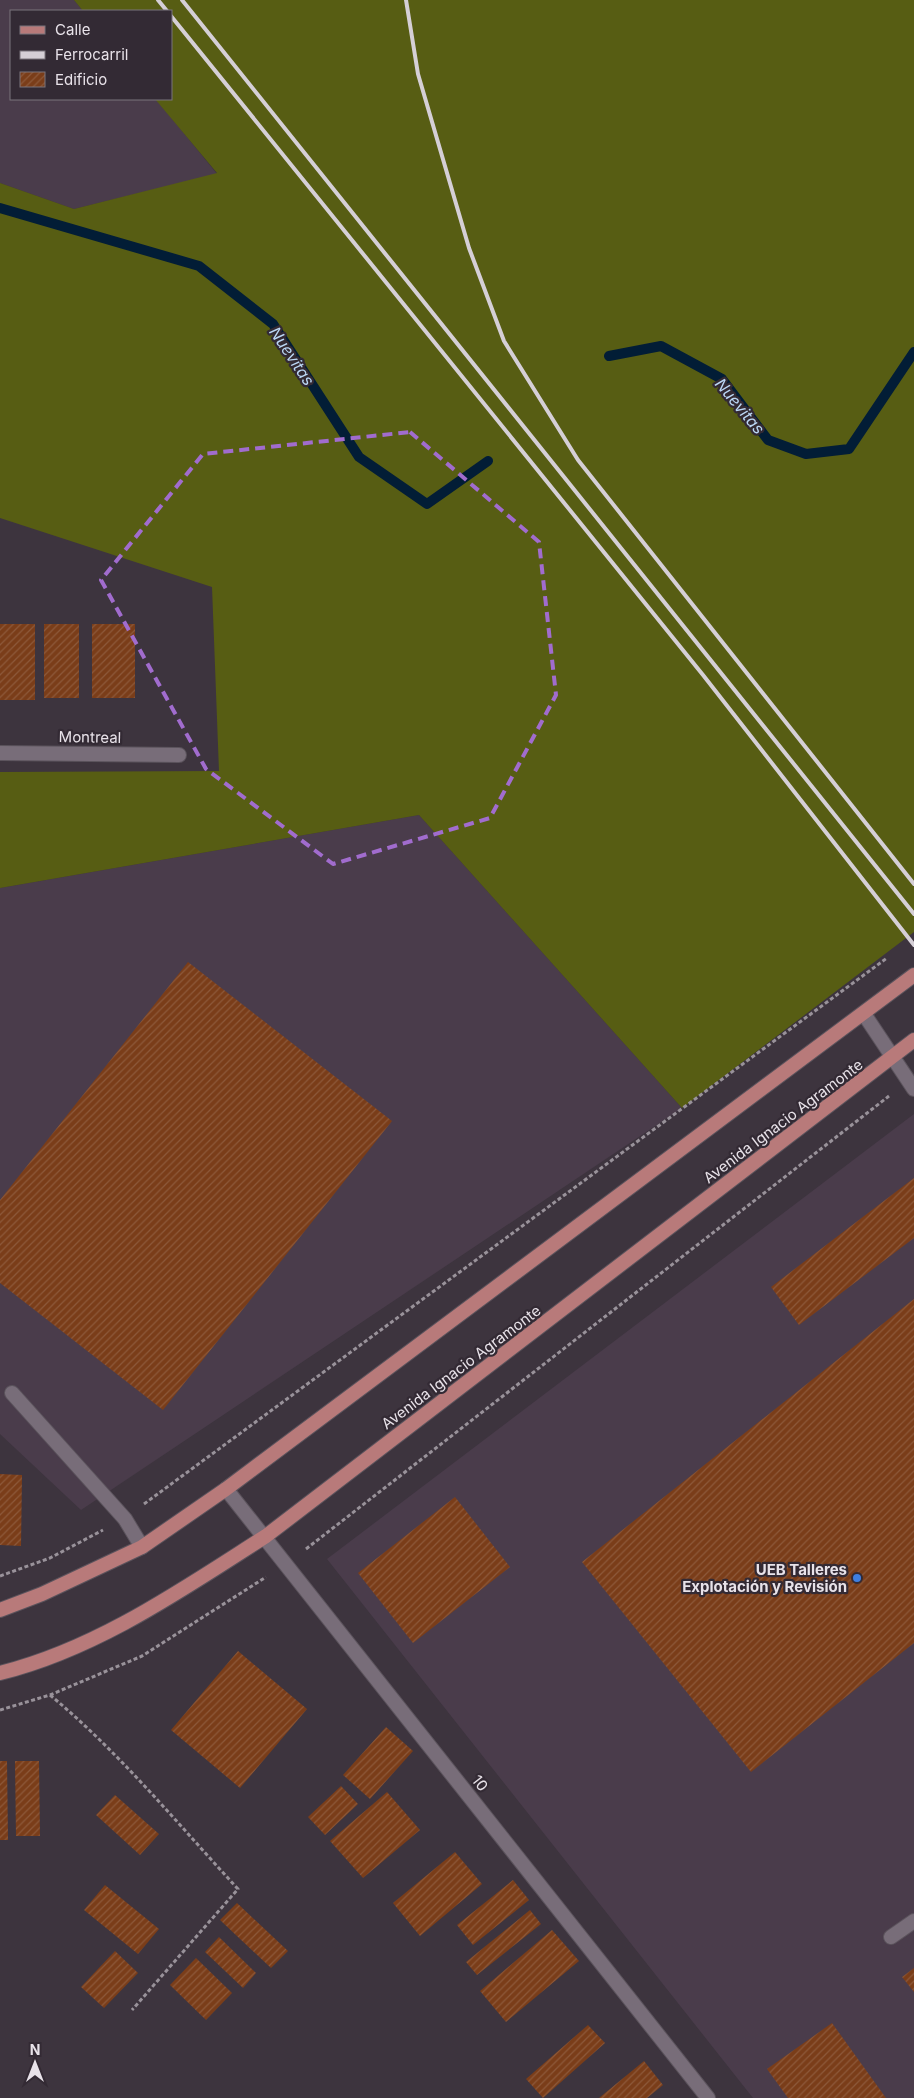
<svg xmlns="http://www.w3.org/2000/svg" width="914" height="2098" font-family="Inter,sans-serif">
  <defs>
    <pattern id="building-hatch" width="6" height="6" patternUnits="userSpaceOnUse" patternTransform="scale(1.25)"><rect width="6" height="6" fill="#7a3d19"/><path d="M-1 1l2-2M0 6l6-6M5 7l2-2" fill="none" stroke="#8d593a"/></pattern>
  </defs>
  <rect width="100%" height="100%" fill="#3d343e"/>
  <!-- built -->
  <g fill="#4a3c4b">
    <polygon points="0,0 74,0 83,11 11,11 11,99 156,99 217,174 74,209 0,183"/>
    <polygon points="419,815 682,1108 81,1510 0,1434 0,888"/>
    <polygon points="914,1114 914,2098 753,2098 327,1559"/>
  </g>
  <!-- grass -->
  <polygon fill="#575d13" points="74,0 914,0 914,932 682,1108 419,815 0,888 0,772 219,771 212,587 0,518 0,183 74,209 217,173 155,99 171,99 171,11 83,11"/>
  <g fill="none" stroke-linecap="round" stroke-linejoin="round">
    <!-- stream -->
    <g stroke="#021d36" stroke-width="10">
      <polyline points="0,208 199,266 273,324 359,457 427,504 488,461"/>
      <polyline points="609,356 661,346 722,379 768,440 806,454 849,449 914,352"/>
    </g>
  </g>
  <!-- building -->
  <g fill="url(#building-hatch)">
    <rect x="0" y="624" width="35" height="76"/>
    <rect x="44" y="624" width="35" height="74"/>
    <rect x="92" y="624" width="43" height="74"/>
    <polygon points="188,962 392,1121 163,1410 0,1283 0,1200"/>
    <polygon points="914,1178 914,1238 799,1325 771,1287"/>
    <polygon points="914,1299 914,1643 751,1772 582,1562"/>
    <polygon points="0,1474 22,1475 21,1546 0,1545"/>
    <polygon points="455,1497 510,1567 413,1643 358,1573"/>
    <polygon points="238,1651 307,1709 240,1788 171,1730"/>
    <polygon points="386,1727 413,1751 370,1799 343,1775"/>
    <polygon points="0,1761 7,1761 8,1840 0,1840"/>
    <polygon points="15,1761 39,1761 40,1836 16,1836"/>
    <polygon points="341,1786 358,1804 325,1835 308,1817"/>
    <polygon points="387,1792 420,1830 363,1878 330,1841"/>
    <polygon points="115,1795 159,1834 140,1855 96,1815"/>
    <polygon points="455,1852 482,1884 420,1936 393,1903"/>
    <polygon points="513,1880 529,1900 473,1945 457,1925"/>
    <polygon points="105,1885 159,1929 138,1954 84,1910"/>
    <polygon points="237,1903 288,1951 271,1968 220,1920"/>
    <polygon points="530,1910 541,1924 477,1975 466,1962"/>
    <polygon points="552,1930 579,1961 506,2022 480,1991"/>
    <polygon points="219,1937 256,1973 243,1988 205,1952"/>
    <polygon points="115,1951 138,1973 104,2008 81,1987"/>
    <polygon points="196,1958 232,1993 206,2020 170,1985"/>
    <polygon points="914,1968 914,1992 902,1977"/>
    <polygon points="832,2023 886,2098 788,2098 767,2069"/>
    <polygon points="588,2025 605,2043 543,2098 526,2079"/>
    <polygon points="644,2061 663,2085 647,2098 599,2098"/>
  </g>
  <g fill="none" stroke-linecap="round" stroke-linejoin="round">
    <!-- service casing -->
    <g stroke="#5b535c" stroke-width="16">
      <g id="service">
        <polyline points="864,1014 914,1089"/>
        <polyline points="12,1393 125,1519 142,1547"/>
        <polyline points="891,1937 914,1921"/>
      </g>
    </g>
    <!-- minor casing -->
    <g stroke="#5b535c" stroke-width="16">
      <polyline id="minor" points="0,753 179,755"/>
    </g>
    <!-- tertiary casing -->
    <g stroke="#5b535c" stroke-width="16">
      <polyline id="tertiary" points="226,1489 708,2098"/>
    </g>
    <!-- primary casing -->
    <g stroke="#5b535c" stroke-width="16">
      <g id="primary">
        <polyline points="0,1610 42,1594 142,1547 226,1489 914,975"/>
        <path d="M0,1673C97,1649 183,1589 266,1536L914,1040"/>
      </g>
    </g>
    <!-- path -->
    <g stroke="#99929a" stroke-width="3" stroke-dasharray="4 2.5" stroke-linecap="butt">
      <polyline points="144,1504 887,958"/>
      <polyline points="306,1549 889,1096"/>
      <polyline points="0,1576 50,1558 103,1530"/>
      <path d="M50,1695C119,1752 177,1823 238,1889L132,2010"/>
      <polyline points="0,1710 50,1695 142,1656 266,1577"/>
    </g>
    <!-- service -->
    <use href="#service" stroke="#786d79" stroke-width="14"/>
    <!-- minor -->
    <use href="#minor" stroke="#786d79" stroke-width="14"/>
    <!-- tertiary -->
    <use href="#tertiary" stroke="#786d79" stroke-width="14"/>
    <!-- primary -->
    <use href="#primary" stroke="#b87a7a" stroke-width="14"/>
    <!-- rail -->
    <g stroke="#d5cfd6" stroke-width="4">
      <polyline points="158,0 167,11"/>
      <polyline points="182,0 914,914"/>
      <polyline points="406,0 418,74 469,248 504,341 578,460 914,884"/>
      <polyline points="171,16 703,675 914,945"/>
    </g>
  </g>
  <!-- marked area -->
  <path fill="none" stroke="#a16cce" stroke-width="4" stroke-dasharray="10 6" stroke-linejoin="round" d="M410,432L539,542L556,695L490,818L333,864L206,769L101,580L203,454Z"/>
  <!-- markers -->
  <circle fill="#3f7fe0" stroke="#332a34" stroke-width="2" cx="857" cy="1578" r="5"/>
  <g text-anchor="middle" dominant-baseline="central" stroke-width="4.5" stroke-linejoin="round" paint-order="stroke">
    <!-- street labels -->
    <g font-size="15" fill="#e8e2e9" stroke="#332a34">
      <text transform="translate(90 737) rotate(1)">Montreal</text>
      <text transform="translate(783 1121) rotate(-37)">Avenida Ignacio Agramonte</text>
      <text transform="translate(461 1367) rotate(-37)">Avenida Ignacio Agramonte</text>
      <text transform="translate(480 1783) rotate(52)">10</text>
    </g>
    <!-- poi labels -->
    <g font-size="15" font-weight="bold" fill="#e8e2e9" stroke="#332a34" text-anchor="end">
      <text x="847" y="1569">UEB Talleres<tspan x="847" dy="17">Explotación y Revisión</tspan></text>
    </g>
    <!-- water labels -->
    <g font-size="16" font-style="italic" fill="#bbd7f5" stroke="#332a34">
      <text transform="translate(292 356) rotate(56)">Nuevitas</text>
      <text transform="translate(740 406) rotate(50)">Nuevitas</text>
    </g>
  </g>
  <!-- legend -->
  <rect x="10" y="10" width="162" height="90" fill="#332a34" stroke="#7b747c"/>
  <rect x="20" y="26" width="25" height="8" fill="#b87a7a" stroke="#7b747c"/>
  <text x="55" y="35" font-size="15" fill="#e8e2e9">Calle</text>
  <rect x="20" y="51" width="25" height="8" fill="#d5cfd6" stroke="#7b747c"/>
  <text x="55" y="60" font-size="15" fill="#e8e2e9">Ferrocarril</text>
  <rect x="20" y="72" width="25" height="15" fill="url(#building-hatch)" stroke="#7b747c"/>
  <text x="55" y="85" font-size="15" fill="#e8e2e9">Edificio</text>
  <!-- north arrow -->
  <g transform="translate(35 2063)" stroke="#332a34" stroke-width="4" paint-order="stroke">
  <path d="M0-4L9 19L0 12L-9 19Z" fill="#e8e2e9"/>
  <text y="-8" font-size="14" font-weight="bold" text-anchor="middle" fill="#e8e2e9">N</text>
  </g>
</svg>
